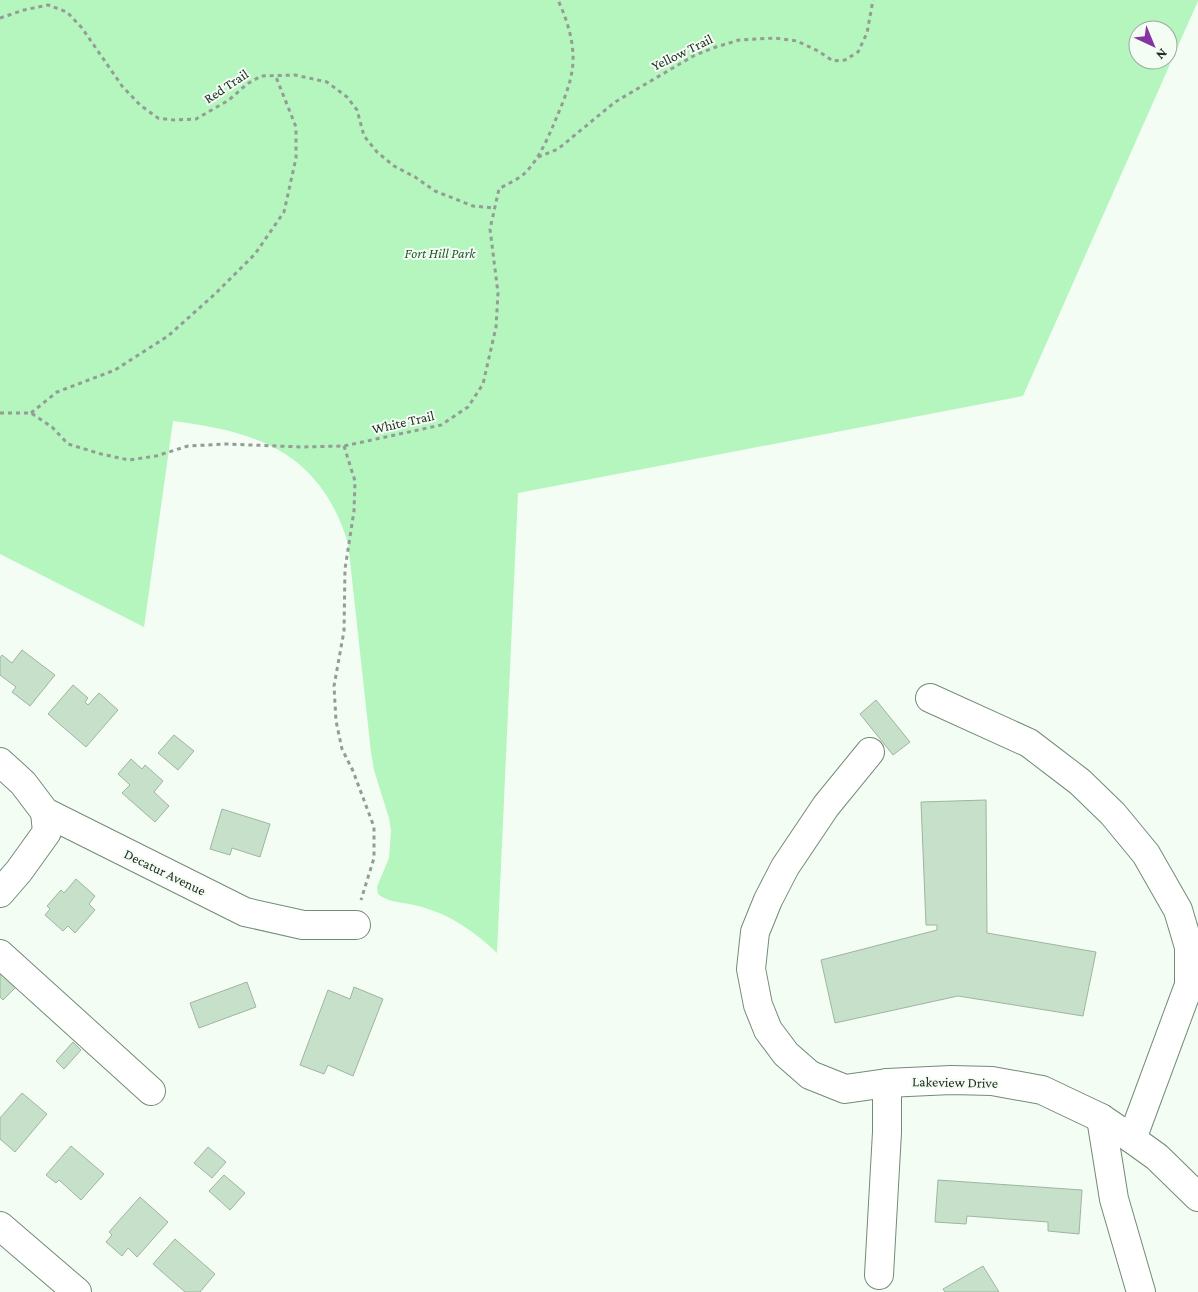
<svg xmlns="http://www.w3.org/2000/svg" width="1198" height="1292" font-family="'Crimson Pro',serif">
  <rect width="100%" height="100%" fill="#f3fdf4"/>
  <!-- green -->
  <path fill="#b5f5be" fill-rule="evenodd" d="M0,0H1198V1L1023,396L518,493L497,953C475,932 451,915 422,907C407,902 390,904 378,894L377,887L389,858L391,831L389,818L374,770L371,752L348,543C320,453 260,432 173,421L144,627L0,554ZM1138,30H1168V60H1138Z"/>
  <!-- building -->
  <g fill="#c7e0c9" stroke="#9db6a0">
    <polygon points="22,650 55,675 30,706 12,692 16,687 0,675 0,658 2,655 12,663"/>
    <polygon points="73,685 88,698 85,702 88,705 99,693 118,710 86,747 48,714"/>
    <polygon points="876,700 910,742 893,755 860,714"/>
    <polygon points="174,735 194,751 178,770 158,753"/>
    <polygon points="131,759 142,769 145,765 163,781 154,792 169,806 155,822 122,793 130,785 118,774"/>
    <polygon points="986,800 987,933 1096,952 1083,1016 958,996 835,1023 821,960 937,930 937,925 926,925 921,802"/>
    <polygon points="222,809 270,824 260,857 232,848 230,855 210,849"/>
    <polygon points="76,879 95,896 89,904 95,910 75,933 68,926 63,931 45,915 50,909 47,906 61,890 64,893"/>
    <polygon points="0,969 19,984 3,1000 0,997"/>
    <polygon points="247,982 256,1007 199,1028 190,1003"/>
    <polygon points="354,987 383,999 353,1076 328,1065 324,1074 300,1065 328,990 350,999"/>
    <polygon points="73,1042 81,1050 64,1069 56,1061"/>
    <polygon points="22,1093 47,1114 15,1152 0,1139 0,1118"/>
    <polygon points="71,1146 104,1174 81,1200 59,1180 56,1183 46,1175"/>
    <polygon points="208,1147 226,1162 212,1178 194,1163"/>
    <polygon points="224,1175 245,1193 230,1210 209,1191"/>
    <polygon points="938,1180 1082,1190 1079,1234 1048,1231 1048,1222 967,1216 966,1224 935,1222"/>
    <polygon points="140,1197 168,1222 137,1257 128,1248 122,1256 106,1242 112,1235 109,1232"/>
    <polygon points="175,1239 215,1274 200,1292 185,1292 153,1264"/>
    <polygon points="983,1266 999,1292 945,1292 943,1289"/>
  </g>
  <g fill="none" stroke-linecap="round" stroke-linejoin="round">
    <!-- minor casing -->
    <g stroke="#738b76" stroke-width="30">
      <g id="minor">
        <polyline points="930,698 1029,743 1080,782 1113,814 1146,854 1178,910 1189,947 1189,985 1132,1139"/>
        <polyline points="870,752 826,806 785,867 768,900 755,932 751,969 758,1005 768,1030 786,1054 810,1075 845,1089 887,1083 951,1080 992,1081 1042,1090 1101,1118 1132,1139 1157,1157 1198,1197"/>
        <polyline points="0,762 23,783 45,812 245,912 303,925 356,925"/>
        <polyline points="0,893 19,871 47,832 45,812"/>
        <polyline points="0,954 151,1091"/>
        <polyline points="1101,1118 1114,1199 1141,1292"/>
        <polyline points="0,1226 77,1292"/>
        <polyline points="879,1275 887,1132 887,1083"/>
      </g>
    </g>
    <!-- path -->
    <g stroke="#939d95" stroke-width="3" stroke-dasharray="4 4" stroke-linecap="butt">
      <polyline points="0,18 24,10 48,5 67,12 82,28 122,86 140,105 158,118 174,120 196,119 229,100 247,84 261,76 295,75 327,82 347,97 357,110 364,136 377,152 394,166 415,177 435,191 473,206 495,208"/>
      <polyline points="538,157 558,149 615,102 695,55 716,47 739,40 775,38 797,41 818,51 833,61 845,60 858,52 867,33 873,0"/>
      <path d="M0,413H31L52,427L68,444L101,454L129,460L156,456L188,446L226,444L302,447L344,446L441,425L468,407L483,384L496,327L498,293L490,229L499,189C507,184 519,179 525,173C538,160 546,142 553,126C560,109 569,90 572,71C576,47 568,22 558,0"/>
      <polyline points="31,413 57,392 115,370 168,336 215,294 255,254 284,212 296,158 296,127 276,77"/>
      <polyline points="344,446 355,481 354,511 345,569 344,631 334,686 336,721 342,749 353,771 374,827 374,858 361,900"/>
    </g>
    <!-- minor -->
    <use href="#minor" stroke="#fff" stroke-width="28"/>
  </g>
  <g text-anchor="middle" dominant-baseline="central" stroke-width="4" stroke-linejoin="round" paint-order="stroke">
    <!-- street labels -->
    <g font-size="14" fill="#1f2921" stroke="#f3fdf4">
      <text transform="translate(682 52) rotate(-26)">Yellow Trail</text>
      <text transform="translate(226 86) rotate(-34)">Red Trail</text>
      <text transform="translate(403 422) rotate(-13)">White Trail</text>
      <text transform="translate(165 872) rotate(26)">Decatur Avenue</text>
      <text transform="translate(955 1082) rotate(1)">Lakeview Drive</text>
    </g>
    <!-- park labels -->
    <g font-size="14" font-style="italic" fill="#205a2d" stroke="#f3fdf4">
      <text x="440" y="253">Fort Hill Park</text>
    </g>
  </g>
  <!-- north arrow -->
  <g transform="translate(1153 45) rotate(136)"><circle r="24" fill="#f3fdf4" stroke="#9ea8a0"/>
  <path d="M0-4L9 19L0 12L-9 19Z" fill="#8634a4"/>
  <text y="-8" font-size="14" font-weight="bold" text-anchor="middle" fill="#1f2921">N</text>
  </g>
</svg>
